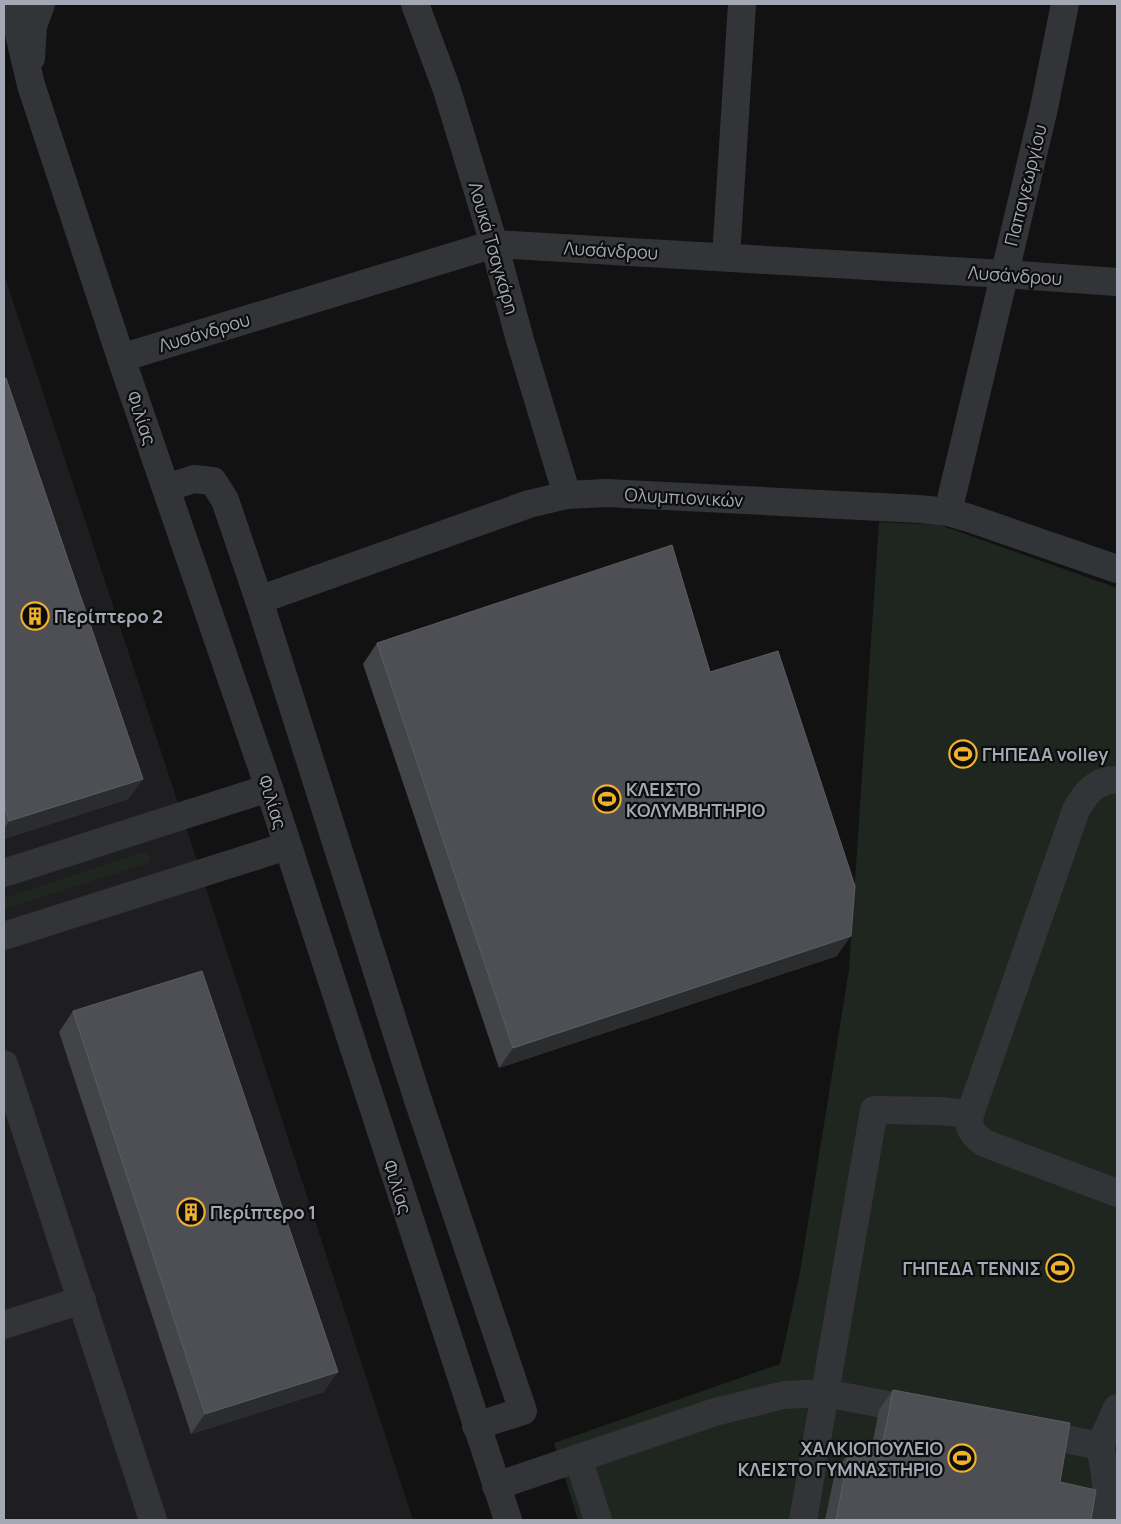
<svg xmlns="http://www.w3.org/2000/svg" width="1121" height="1524" font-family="Manrope,sans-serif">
  <rect width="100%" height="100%" fill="#121213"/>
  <!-- built -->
  <polygon fill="#1e1e20" points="4,274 256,1040 413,1520 4,1520"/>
  <!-- green -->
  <g fill="#1e261f">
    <polygon points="879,522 940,525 1117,588 1117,1520 578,1520 554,1443 780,1364 800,1272 849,970"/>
    <polygon points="144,852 151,857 150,861 146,864 4,909 4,898"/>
  </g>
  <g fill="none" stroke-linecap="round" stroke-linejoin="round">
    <!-- minor -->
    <g stroke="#333438" stroke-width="28">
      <polyline points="12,4 31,85 121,358 269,788 508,1520"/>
      <polyline points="415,4 447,90 494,244 520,340 567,495"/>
      <polyline points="31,58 33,26 41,4"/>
      <polyline points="726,257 742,4"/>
      <polyline points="121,358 494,244 1004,274 1117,282"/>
      <polyline points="166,488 194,479 213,481 225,500 259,600 418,1100 523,1411 476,1426"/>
      <polyline points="948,512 1044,108 1065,4"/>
      <polyline points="259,600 529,504 567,495 606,493 919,509 948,512 969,518 1117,569"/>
      <polyline points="4,873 269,788"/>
      <polyline points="4,936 287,846"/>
      <polyline points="4,1064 153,1520"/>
      <path d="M970,1114L1076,810C1085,794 1096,779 1117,780"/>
      <polyline points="4,1325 82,1300"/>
      <path d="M1031,1432L1100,1446C1105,1471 1109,1495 1105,1520"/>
      <polyline points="1100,1446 1117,1408"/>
      <polyline points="578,1458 598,1520"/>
      <polyline points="496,1486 715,1412 784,1395 825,1393 920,1411"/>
      <path d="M803,1520L874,1110L940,1111L970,1114C967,1128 973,1135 984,1143L1117,1193"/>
    </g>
  </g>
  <!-- wall -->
  <g fill="#434448">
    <polygon points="4,379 143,779 128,799 4,839"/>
    <polygon points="377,643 710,672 837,956 499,1068 363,664"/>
    <polygon points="73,1011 324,1392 191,1434 59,1032"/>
    <polygon points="893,1390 1060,1482 1091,1520 825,1520 835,1472 849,1452 870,1456 879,1410"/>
  </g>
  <!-- shaded-wall -->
  <g fill="#2b2c2e">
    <polygon points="143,779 128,799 4,839 4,829 9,821"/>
    <polygon points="851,936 837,956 499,1068 513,1048"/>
    <polygon points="338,1372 324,1392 191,1434 205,1414"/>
  </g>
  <!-- building -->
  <g fill="#4e4f54" stroke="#5b5d63">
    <polygon points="6,378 143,779 9,821 4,804 4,379"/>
    <polygon points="672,545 710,672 778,651 855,886 851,936 513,1048 377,643"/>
    <polygon points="202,971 338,1372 205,1414 73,1011"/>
    <polygon points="893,1390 1070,1423 1060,1482 1096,1490 1091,1520 836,1520 849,1452 880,1458"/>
  </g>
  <!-- icons -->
  <defs>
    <g id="building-ring" transform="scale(1.4375)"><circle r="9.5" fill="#0d0d0e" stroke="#f0b12d" stroke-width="1.5"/><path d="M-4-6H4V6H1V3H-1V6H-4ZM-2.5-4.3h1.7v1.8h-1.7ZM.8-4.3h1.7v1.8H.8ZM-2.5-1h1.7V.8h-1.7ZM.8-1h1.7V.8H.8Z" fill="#f0b12d"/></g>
    <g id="stadium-ring" transform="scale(1.4375)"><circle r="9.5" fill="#0d0d0e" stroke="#f0b12d" stroke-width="1.5"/><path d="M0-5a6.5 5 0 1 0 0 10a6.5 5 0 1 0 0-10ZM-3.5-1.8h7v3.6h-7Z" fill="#f0b12d"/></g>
  </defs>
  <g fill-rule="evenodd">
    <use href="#building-ring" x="35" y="616"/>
    <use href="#stadium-ring" x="963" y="754"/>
    <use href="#stadium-ring" x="607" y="799"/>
    <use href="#building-ring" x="191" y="1212"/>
    <use href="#stadium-ring" x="1060" y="1268"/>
    <use href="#stadium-ring" x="962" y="1458"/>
  </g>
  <g text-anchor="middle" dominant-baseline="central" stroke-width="4.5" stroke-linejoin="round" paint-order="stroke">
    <!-- street labels -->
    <g font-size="18" fill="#a3a8b4" stroke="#0d0d0e">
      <text transform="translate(1025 185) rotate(-76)">Παπαγεωργίου</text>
      <text transform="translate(494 248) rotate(74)">Λουκά Τσαγκάρη</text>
      <text transform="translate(611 250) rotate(3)">Λυσάνδρου</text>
      <text transform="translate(1015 275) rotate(4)">Λυσάνδρου</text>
      <text transform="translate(204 332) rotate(-17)">Λυσάνδρου</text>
      <text transform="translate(142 418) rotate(71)">Φιλίας</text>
      <text transform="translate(684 497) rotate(3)">Ολυμπιονικών</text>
      <text transform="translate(273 802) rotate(72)">Φιλίας</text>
      <text transform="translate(398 1187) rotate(72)">Φιλίας</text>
    </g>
    <!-- poi labels -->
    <g font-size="18" font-weight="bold" fill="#a3a8b4" stroke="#0d0d0e" text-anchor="start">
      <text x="54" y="616">Περίπτερο 2</text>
      <text x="982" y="754">ΓΗΠΕΔΑ volley</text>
      <text x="626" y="789">ΚΛΕΙΣΤΟ<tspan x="626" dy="21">ΚΟΛΥΜΒΗΤΗΡΙΟ</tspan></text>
      <text x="210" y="1212">Περίπτερο 1</text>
      <text x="1041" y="1268" text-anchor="end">ΓΗΠΕΔΑ ΤΕΝΝΙΣ</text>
      <text x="943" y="1448" text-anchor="end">ΧΑΛΚΙΟΠΟΥΛΕΙΟ<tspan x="943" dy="21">ΚΛΕΙΣΤΟ ΓΥΜΝΑΣΤΗΡΙΟ</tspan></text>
    </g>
  </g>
  <!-- border -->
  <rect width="1121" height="1524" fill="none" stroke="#a3a8b4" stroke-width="10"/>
</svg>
